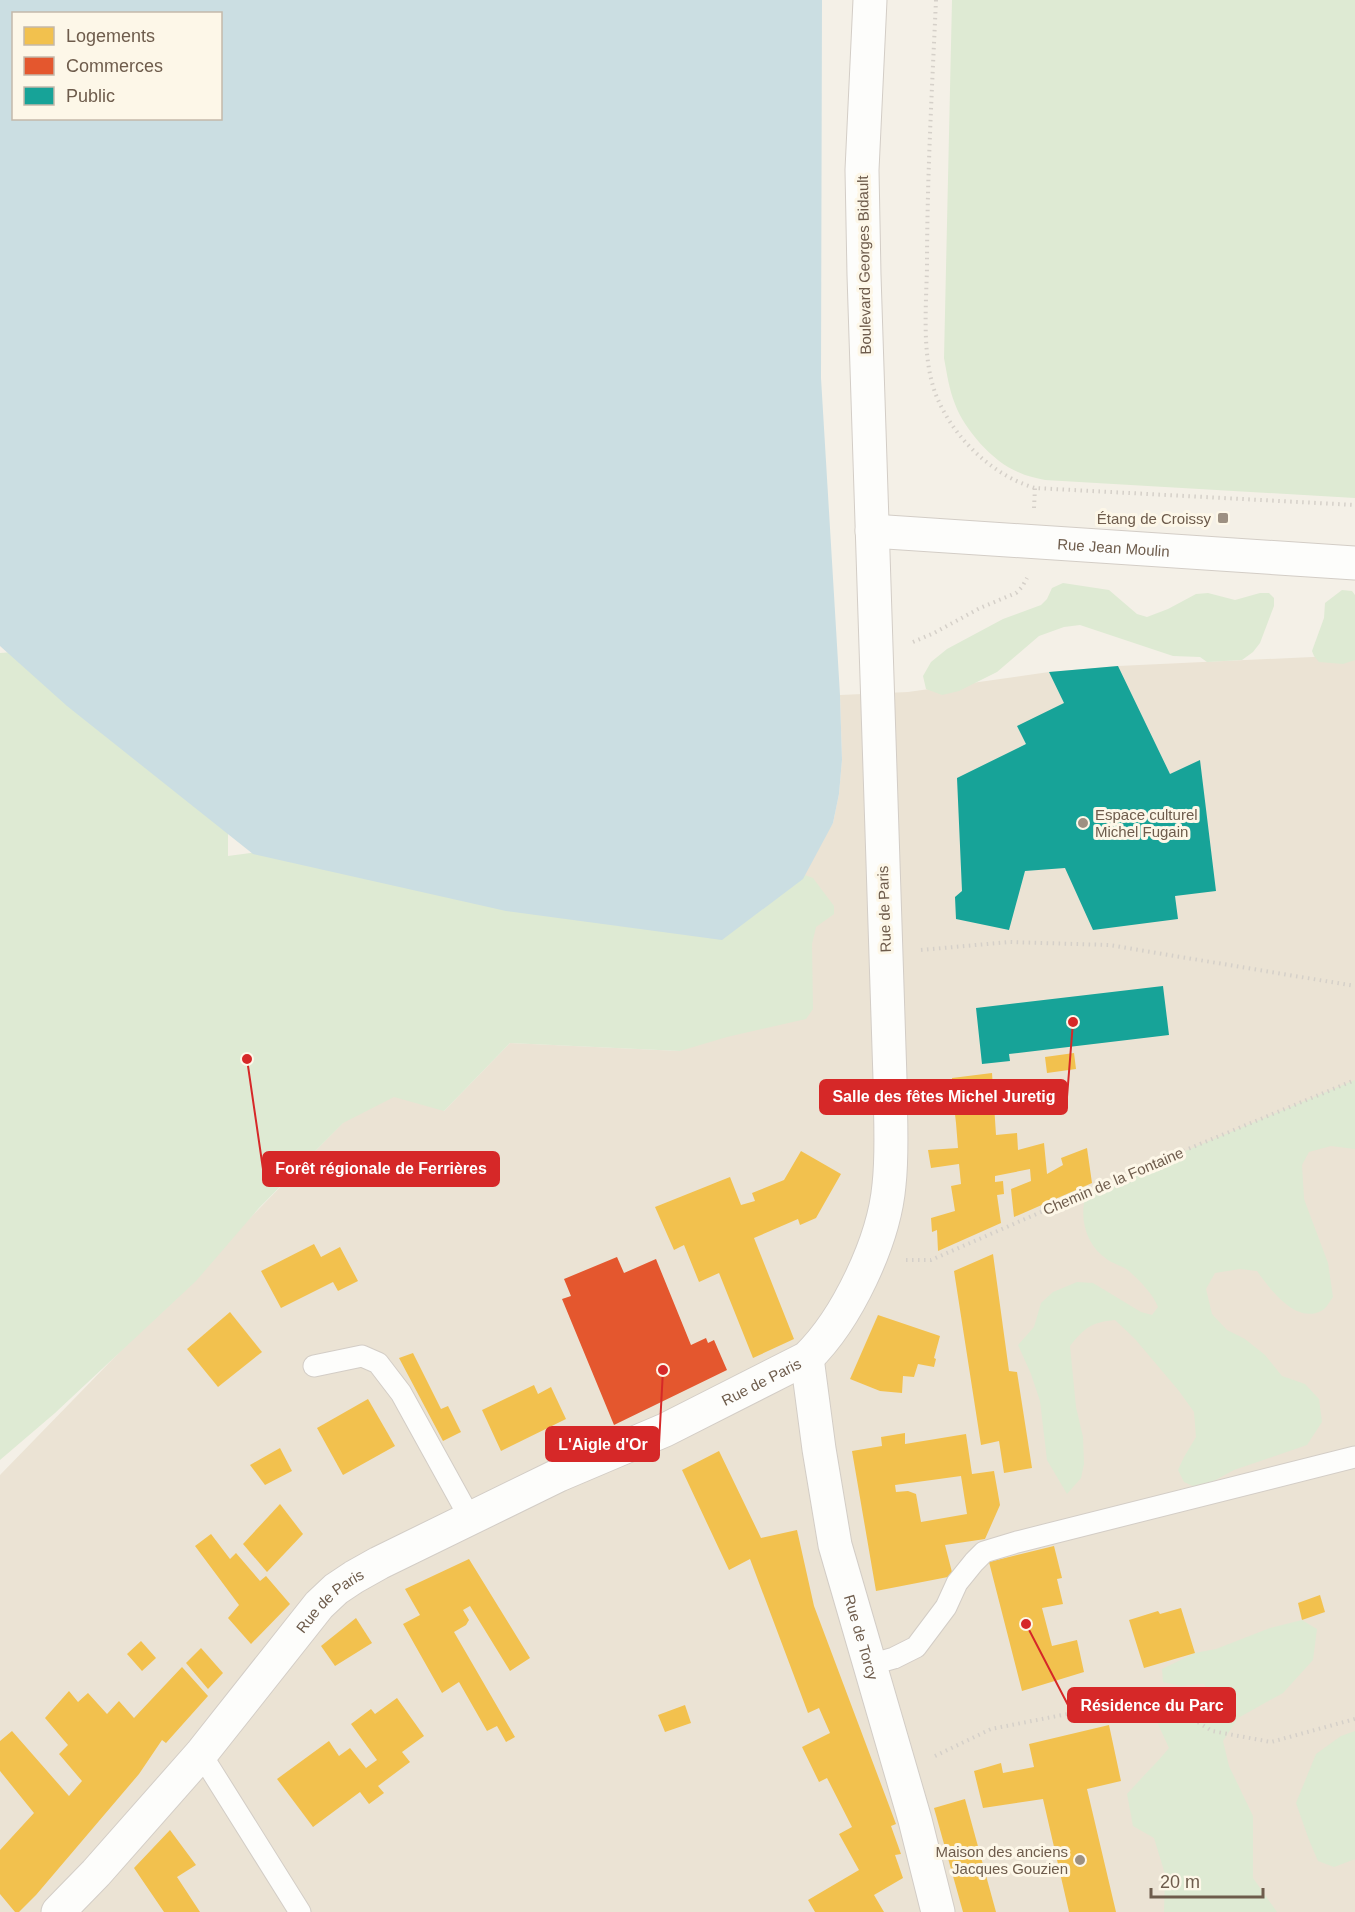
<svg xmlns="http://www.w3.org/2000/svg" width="1355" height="1912" font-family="Helvetica,sans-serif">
  <rect width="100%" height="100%" fill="#f4f0e7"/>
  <!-- residential -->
  <polygon fill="#ebe3d4" points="1355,655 1355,1912 0,1912 0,1475 394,1070 444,1111 510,1043 680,1051 833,823 839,794 842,760 840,695 908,692 1049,672 1118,666"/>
  <!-- green -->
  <g fill="#deead3">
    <path d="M952,0H1355V498L1045,480C1036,478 1026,476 1018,472C993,462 964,429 955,404C949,389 947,374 944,358Z"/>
    <polygon points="1063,583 1109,590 1137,614 1147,617 1168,609 1196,594 1208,593 1235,600 1260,593 1269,593 1274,598 1274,606 1260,643 1253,652 1242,660 1207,662 1200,657 1173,656 1080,625 1064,627 1039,636 997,672 959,691 942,695 926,689 923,676 931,662 947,649 1003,619 1041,605 1047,599 1052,588"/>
    <polygon points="1342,590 1352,591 1355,595 1355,660 1343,664 1319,662 1314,656 1312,651 1324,618 1325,603"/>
    <polygon points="41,650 228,808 228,856 297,847 800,873 813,878 834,906 834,914 816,927 812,944 813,1009 806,1019 727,1037 680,1051 510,1043 444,1111 394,1097 343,1123 259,1208 196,1281 55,1413 0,1460 0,653"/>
    <path d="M1355,1080V1149L1331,1146L1309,1152L1302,1165L1304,1199L1328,1263L1333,1297C1330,1301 1326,1309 1321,1311C1295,1324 1270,1289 1257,1271L1240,1269L1215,1273L1206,1289L1212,1314L1227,1330L1245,1339L1265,1355L1282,1376L1305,1384L1319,1399L1322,1422L1307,1445L1234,1470L1199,1489L1184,1482L1178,1470L1184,1457L1196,1437L1194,1412L1179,1391L1135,1339L1115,1320C1092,1322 1084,1328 1070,1346L1076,1407L1083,1437L1084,1464L1081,1478L1067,1494L1047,1460L1040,1401L1031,1374L1018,1345L1034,1327L1041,1303L1053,1292L1077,1282L1093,1283L1141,1312L1152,1315L1158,1307C1153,1294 1140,1281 1129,1271C1123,1266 1114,1264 1108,1260C1085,1245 1078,1216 1087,1192Z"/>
    <path d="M1302,1620L1317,1629L1313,1660L1283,1693L1238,1718L1223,1741L1229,1766L1253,1816V1878L1277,1912H1164L1165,1874L1154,1838L1133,1826L1127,1794C1141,1778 1156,1764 1169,1748L1157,1722L1139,1713L1142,1706L1177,1718L1207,1711L1213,1700L1204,1684L1181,1686L1163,1682L1162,1669L1195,1653L1216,1649L1270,1628Z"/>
    <polygon points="1355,1731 1355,1859 1334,1867 1318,1861 1309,1840 1296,1803 1316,1754 1341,1736"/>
  </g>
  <!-- water -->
  <path fill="#cbdee2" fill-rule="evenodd" d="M0,0H822L821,378L840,695L842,760L839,794L833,823L803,879L722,940L506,911L253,854L67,706L0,646ZM14,14H220V118H14Z"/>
  <!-- homes -->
  <g fill="#f2c14e" fill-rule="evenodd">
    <polygon points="1074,1053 1076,1069 1047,1073 1045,1057"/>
    <polygon points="992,1073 996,1135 1017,1133 1018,1150 1044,1143 1047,1174 1063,1165 1061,1158 1087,1148 1092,1183 1014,1217 1011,1189 1031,1181 1030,1169 995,1176 995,1182 1003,1181 1004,1194 997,1195 1001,1223 938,1251 937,1230 932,1232 931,1218 955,1211 951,1186 961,1184 959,1164 931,1168 928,1150 958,1148 956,1123 953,1097 925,1099 924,1083 952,1081 952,1078"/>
    <polygon points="801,1151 841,1174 816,1218 800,1225 798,1219 754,1238 794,1339 753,1358 719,1273 699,1282 684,1245 674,1250 655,1207 730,1177 741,1205 755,1201 752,1193 784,1180"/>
    <polygon points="314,1244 321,1257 340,1247 358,1281 338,1291 333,1282 281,1308 261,1271"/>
    <polygon points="993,1254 1009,1371 1017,1372 1032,1468 1004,1473 999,1441 981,1445 954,1271"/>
    <polygon points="230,1312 262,1352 218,1387 187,1349"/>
    <polygon points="878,1315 940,1336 934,1358 936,1359 934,1367 918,1364 914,1377 903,1376 902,1393 880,1391 850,1379"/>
    <polygon points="413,1353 441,1409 448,1406 461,1432 443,1441 399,1358"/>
    <polygon points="534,1385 538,1394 551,1387 566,1419 501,1451 482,1410"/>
    <polygon points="368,1399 395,1446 343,1475 317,1428"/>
    <path d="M905,1433V1444L966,1434L972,1474L994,1471L1000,1505L985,1539L945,1545L953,1576L876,1591L852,1451L882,1446L881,1437ZM961,1476L967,1514L921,1522L916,1494L908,1491L896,1492L895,1485Z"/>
    <polygon points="280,1448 292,1471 265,1485 250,1465"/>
    <polygon points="719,1451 761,1538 797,1530 814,1606 896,1824 891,1826 901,1854 895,1855 903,1878 874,1895 884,1912 815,1912 808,1900 859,1870 839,1834 852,1827 827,1778 819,1782 802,1747 830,1733 819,1708 808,1713 750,1559 729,1570 682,1470"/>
    <polygon points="280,1504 303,1534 267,1572 243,1544"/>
    <polygon points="211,1534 230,1559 236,1553 260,1581 266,1576 290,1604 251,1644 228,1618 239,1605 195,1546"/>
    <polygon points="1054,1546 1062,1578 1057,1579 1063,1604 1042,1608 1052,1646 1077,1640 1084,1672 1022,1691 989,1562"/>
    <polygon points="469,1559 530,1658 510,1671 470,1606 463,1610 469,1620 466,1625 454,1632 515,1737 506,1742 497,1726 487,1731 459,1682 442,1693 403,1624 420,1615 405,1589"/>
    <polygon points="1320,1595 1325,1612 1302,1620 1298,1603"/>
    <polygon points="1181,1608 1195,1653 1144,1668 1129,1620 1158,1611 1160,1614"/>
    <polygon points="356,1618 372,1643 335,1666 321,1646"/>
    <polygon points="141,1641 156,1658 142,1671 127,1654"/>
    <polygon points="201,1648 223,1673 208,1689 186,1663"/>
    <polygon points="182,1667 208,1696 166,1743 162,1740 139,1774 36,1895 19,1912 15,1912 0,1894 0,1850 34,1813 0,1771 0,1741 12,1731 69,1796 82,1781 59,1754 68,1745 45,1718 69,1691 78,1702 88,1693 107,1714 119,1701 134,1718"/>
    <polygon points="397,1698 424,1736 402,1752 410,1762 378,1786 384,1793 369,1804 360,1792 313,1827 277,1779 329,1741 339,1756 350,1748 366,1768 377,1760 351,1724 371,1709 375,1714"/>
    <polygon points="685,1705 691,1723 665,1732 658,1715"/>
    <polygon points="1109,1725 1121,1781 1087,1789 1116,1912 1069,1912 1043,1799 983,1808 974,1771 1001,1763 1003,1773 1034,1767 1029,1744"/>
    <polygon points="965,1799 996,1912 963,1912 934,1808"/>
    <polygon points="170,1830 196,1865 177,1877 200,1912 164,1912 134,1868"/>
  </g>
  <!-- shops -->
  <polygon fill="#e4572e" points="617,1257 624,1273 656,1259 691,1345 706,1338 708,1343 714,1340 727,1370 614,1425 562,1299 571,1296 564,1279"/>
  <!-- public -->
  <g fill="#17a398">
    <polygon points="1118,666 1170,774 1200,760 1216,891 1175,896 1178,919 1093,930 1065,868 1025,871 1009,930 956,919 955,897 962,891 957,778 1026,744 1017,726 1064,703 1049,672"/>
    <polygon points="1163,986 1169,1035 1009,1054 1010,1061 982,1064 976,1008"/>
  </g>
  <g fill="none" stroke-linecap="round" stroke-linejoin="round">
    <!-- service casing -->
    <g stroke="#d3cdc6" stroke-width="23">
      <g id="service">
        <polyline points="314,1366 362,1356 378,1363 401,1393 470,1518"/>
        <polyline points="869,1665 894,1658 916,1647 946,1607 957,1583 974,1562 984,1552 1017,1542 1355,1457"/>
        <polyline points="201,1754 300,1912"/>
      </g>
    </g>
    <!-- minor casing -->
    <g stroke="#d3cdc6" stroke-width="35">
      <g id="minor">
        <path id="s1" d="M807,1358L819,1449L835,1545L915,1820L938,1912"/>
      </g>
    </g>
    <!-- tertiary casing -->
    <g stroke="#d3cdc6" stroke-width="35">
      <g id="tertiary">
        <path id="s2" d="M872,531L1355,563"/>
        <path id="s3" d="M58,1912L96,1873L201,1754L319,1605L336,1589L354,1577L379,1563L559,1475L665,1430L807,1358C847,1319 884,1241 889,1185C893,1150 890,1114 890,1079L864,275L862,170L870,0"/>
      </g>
    </g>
    <!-- path -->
    <g stroke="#d5d0c9" stroke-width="4" stroke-dasharray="1.5 4.5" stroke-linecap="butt">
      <path d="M936,0C932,89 927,178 927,268C926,309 921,364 939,402C957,441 994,476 1035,488L1355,505"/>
      <polyline points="1034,508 1035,488"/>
      <polyline points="913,642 934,633 980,608 1016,593 1022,587 1027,578"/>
      <polyline points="921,950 1009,942 1109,945 1355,986"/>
      <polyline points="906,1260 931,1260 1142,1168 1355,1080"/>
      <polyline points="935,1756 991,1729 1103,1707 1172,1706 1212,1731 1271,1742 1355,1719"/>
    </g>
    <!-- service -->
    <use href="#service" stroke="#fdfdfb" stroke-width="21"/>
    <!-- minor -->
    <use href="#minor" stroke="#fdfdfb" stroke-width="33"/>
    <!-- tertiary -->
    <use href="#tertiary" stroke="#fdfdfb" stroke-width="33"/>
  </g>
  <!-- markers -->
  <g fill="#9d9082" stroke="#fdf7e8" stroke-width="2">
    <rect x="1217" y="512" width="12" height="12" rx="3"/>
    <circle cx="1083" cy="823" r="6"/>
    <circle cx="1080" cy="1860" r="6"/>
  </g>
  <g text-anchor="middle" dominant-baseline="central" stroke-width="6" stroke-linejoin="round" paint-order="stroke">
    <!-- street labels -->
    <g font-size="15" fill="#6e5c4c" stroke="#fdf7e8">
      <text transform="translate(864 265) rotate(-91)">Boulevard Georges Bidault</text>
      <text stroke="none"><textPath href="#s2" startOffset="242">Rue Jean Moulin</textPath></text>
      <text transform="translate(884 909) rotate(-92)">Rue de Paris</text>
      <text transform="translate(1113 1181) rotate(-23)">Chemin de la Fontaine</text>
      <text stroke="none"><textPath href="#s3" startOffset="900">Rue de Paris</textPath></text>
      <text stroke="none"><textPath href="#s3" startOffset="414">Rue de Paris</textPath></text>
      <text stroke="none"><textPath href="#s1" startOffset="285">Rue de Torcy</textPath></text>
    </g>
    <!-- poi labels -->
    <g font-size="15" fill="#6e5c4c" stroke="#fdf7e8" text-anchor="end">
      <text x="1211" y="518">Étang de Croissy</text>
      <text x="1095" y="814" text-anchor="start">Espace culturel<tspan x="1095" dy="17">Michel Fugain</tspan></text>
      <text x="1068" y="1851">Maison des anciens<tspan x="1068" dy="17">Jacques Gouzien</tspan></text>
    </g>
  </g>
  <!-- callouts -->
  <path fill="none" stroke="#d62828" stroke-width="2" d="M1073 1022L1067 1097M247 1059L263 1169M663 1370L659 1444M1026 1624L1068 1705"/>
  <g fill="#d62828" stroke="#fdf7e8" stroke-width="2">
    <circle cx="1073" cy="1022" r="6"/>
    <circle cx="247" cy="1059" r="6"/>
    <circle cx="663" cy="1370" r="6"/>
    <circle cx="1026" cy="1624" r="6"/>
  </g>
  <g fill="#d62828" stroke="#d62828" stroke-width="2">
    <rect x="820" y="1080" width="247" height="34" rx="6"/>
    <rect x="263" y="1152" width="236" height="34" rx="6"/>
    <rect x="546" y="1427" width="113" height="34" rx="6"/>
    <rect x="1068" y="1688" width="167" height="34" rx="6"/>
  </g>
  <g font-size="16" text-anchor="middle" font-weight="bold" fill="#fff">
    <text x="944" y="1102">Salle des fêtes Michel Juretig</text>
    <text x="381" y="1174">Forêt régionale de Ferrières</text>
    <text x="603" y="1450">L'Aigle d'Or</text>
    <text x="1152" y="1711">Résidence du Parc</text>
  </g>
  <!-- legend -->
  <rect x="12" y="12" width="210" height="108" fill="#fdf7e8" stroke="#c4b9aa" stroke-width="1.5"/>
  <rect x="24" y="27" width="30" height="18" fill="#f2c14e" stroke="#c4b9aa" stroke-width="1.5"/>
  <text x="66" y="42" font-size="18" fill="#6e5c4c">Logements</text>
  <rect x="24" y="57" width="30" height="18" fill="#e4572e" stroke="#c4b9aa" stroke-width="1.5"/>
  <text x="66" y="72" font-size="18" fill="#6e5c4c">Commerces</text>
  <rect x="24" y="87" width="30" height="18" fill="#17a398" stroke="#c4b9aa" stroke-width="1.5"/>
  <text x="66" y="102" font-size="18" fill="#6e5c4c">Public</text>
  <!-- scale -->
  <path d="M1151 1888v9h112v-9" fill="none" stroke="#6e5c4c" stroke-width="3"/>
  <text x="1160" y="1888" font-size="18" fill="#6e5c4c" stroke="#fdf7e8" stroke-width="4.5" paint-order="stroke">20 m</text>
</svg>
